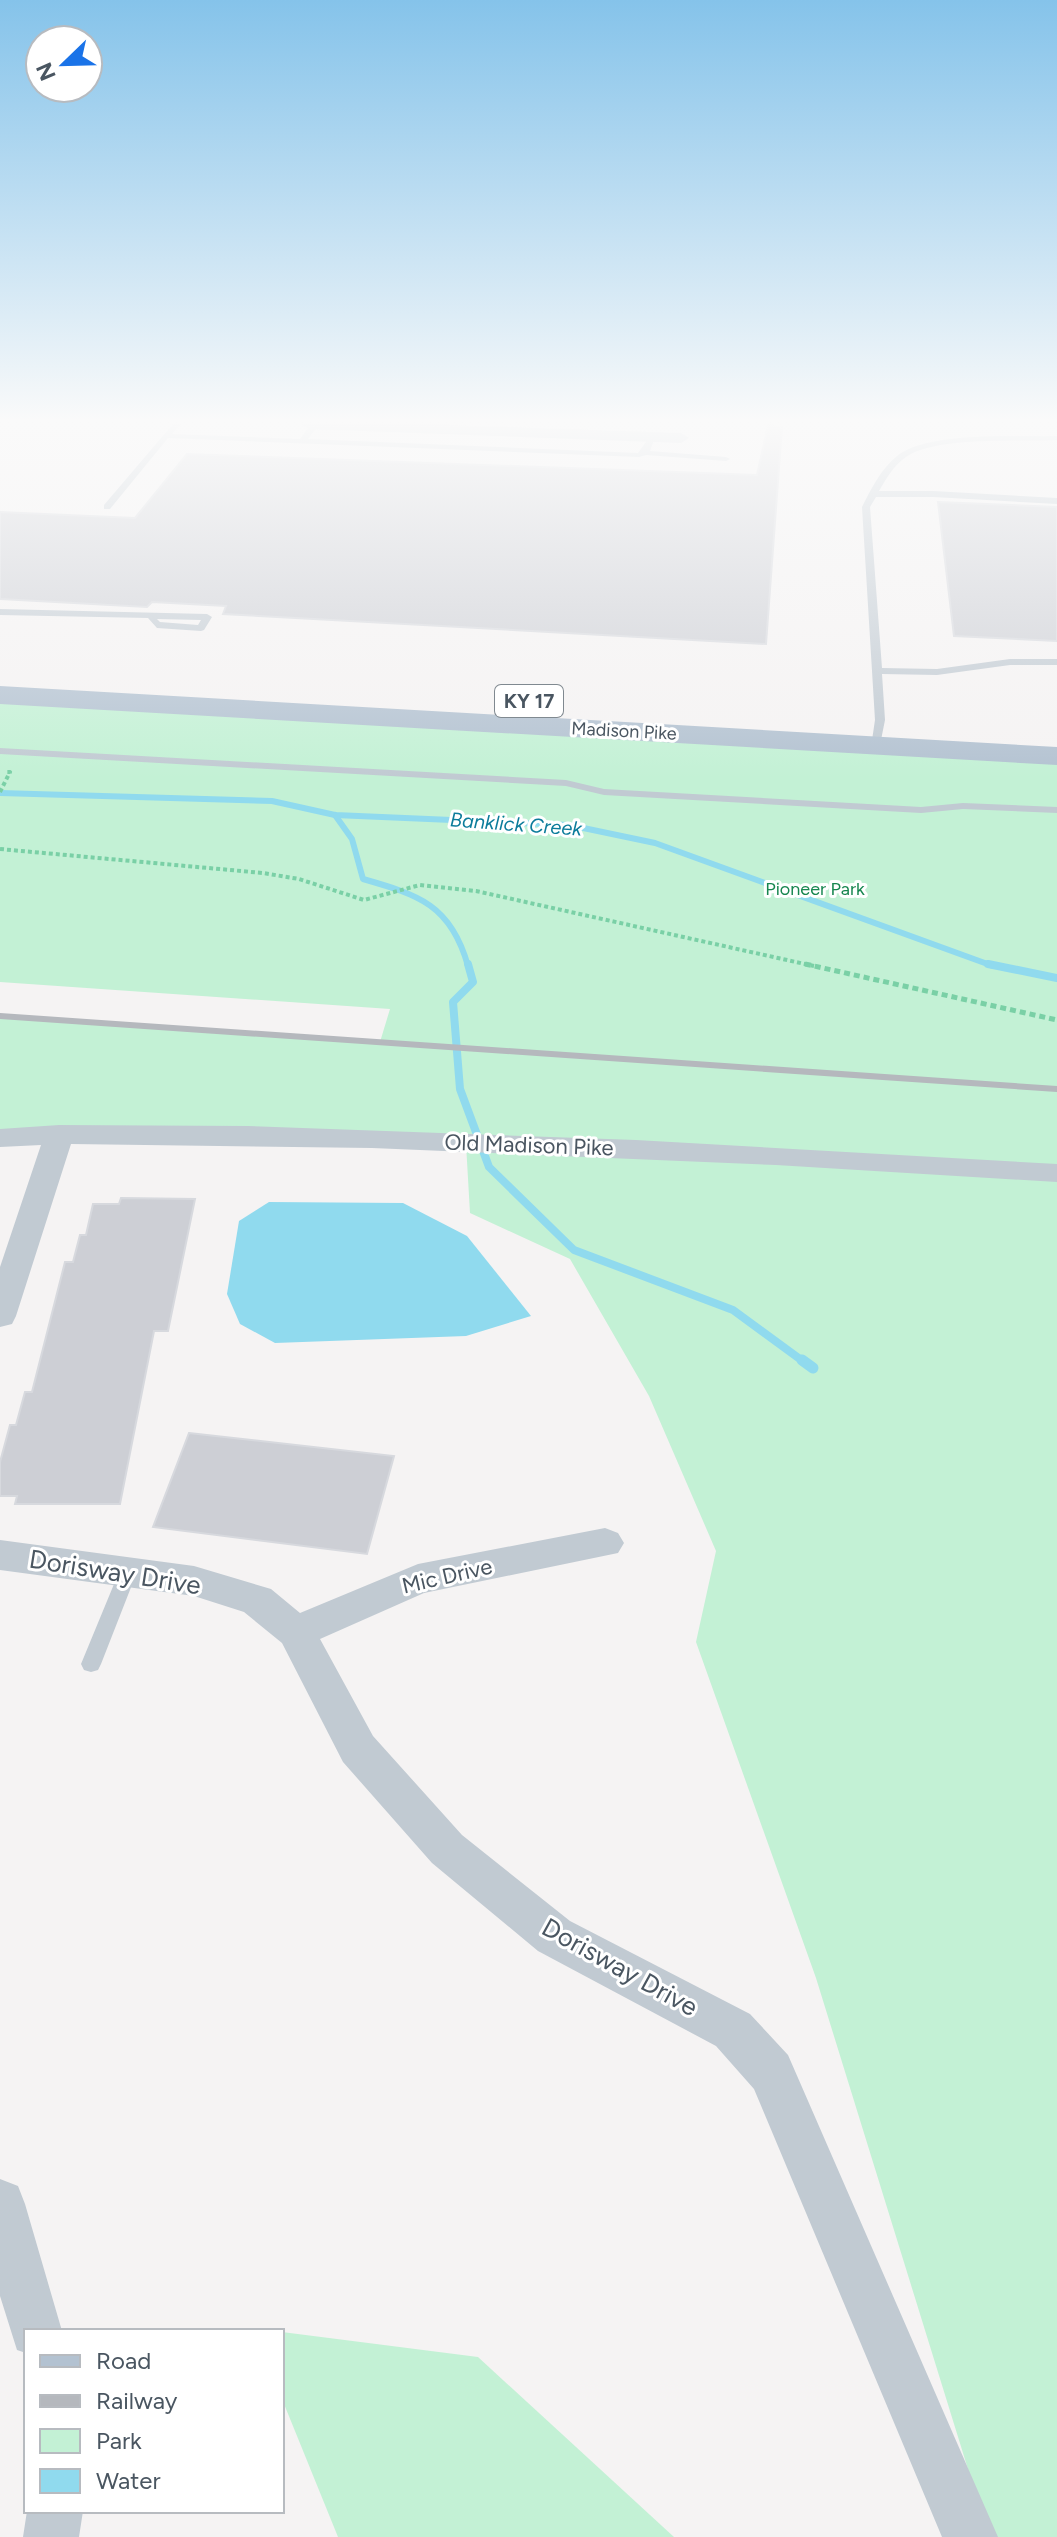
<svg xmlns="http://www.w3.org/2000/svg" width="1057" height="2537" font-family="Figtree,sans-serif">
  <rect width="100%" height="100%" fill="#f5f3f3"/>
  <!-- green -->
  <g fill="#c3f1d5">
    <polygon points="0,695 1057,756 1057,2537 989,2537 816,1978 696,1642 716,1551 649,1396 570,1259 470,1213 466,1144 0,1138 0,1016 380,1042 390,1009 0,982"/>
    <polygon points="282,2332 478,2357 674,2537 338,2537 282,2399"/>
  </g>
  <!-- water -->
  <polygon fill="#90daee" points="269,1202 403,1203 467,1236 531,1316 466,1336 275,1343 240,1324 227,1294 239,1221"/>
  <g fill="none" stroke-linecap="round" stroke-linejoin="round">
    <!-- stream-far2 -->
    <g stroke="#90daee" stroke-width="6">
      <polyline points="0,793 272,801 335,815 569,825 655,843 993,966"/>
      <path d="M335,815L352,839L363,879C419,895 451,905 468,966"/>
    </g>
    <!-- stream-far1 -->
    <g stroke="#90daee" stroke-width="8">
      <polyline points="468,964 473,982 453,1002 460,1089 489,1167 574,1250 733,1310 804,1362"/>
      <polyline points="988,964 1057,978"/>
    </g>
    <!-- stream -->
    <polyline stroke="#90daee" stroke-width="11" points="802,1360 813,1368"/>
  </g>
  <!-- building -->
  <g fill="#cdcfd5" stroke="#d7d9de" stroke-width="2">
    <polygon points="768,425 782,427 766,644 223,614 226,606 152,602 147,607 0,599 0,512 135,518 187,454 757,475"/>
    <polygon points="938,502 1057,507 1057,641 954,636"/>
    <polygon points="121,1198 195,1199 168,1331 154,1331 120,1504 15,1504 17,1496 0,1496 0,1462 10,1425 16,1425 25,1392 32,1392 65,1262 73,1262 80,1235 86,1235 93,1204 119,1204"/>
    <polygon points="189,1433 394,1456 367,1554 153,1527"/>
  </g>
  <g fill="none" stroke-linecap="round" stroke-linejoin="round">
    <!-- path-far1 -->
    <g stroke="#7ad0a6" stroke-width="4" stroke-dasharray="4 3" stroke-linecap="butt">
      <polyline points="0,792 10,772 6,772"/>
      <polyline points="0,849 263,873 299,879 364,900 420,885 476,891 814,966"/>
    </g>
    <!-- path -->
    <polyline stroke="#7ad0a6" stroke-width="5" stroke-dasharray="6 4" stroke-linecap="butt" points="805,964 1057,1020"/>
    <!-- service -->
    <g fill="#c1cad2" fill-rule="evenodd">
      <polygon points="173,424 181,424 172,434 300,439 311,424 319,424 308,439 638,453 651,435 655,437 650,451 726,457 730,459 726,461 646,455 639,457 168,438 110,509 104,509 104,505"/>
      <path d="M1057,436V440C1020,442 936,436 906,457C894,465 886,479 879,491H933L1057,498V504L933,497H876L870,507L882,668L937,669L1010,659H1057V665H1010L937,675L882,674L885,720L880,745L871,747L875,720L862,507C871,489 881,469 897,456C928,431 1017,437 1057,436Z"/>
      <path d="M0,609L207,614L212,617L204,630L201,631L157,628L148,618L0,615ZM157,619L201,620L198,625L160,622Z"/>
      <polygon points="0,748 566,780 604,789 921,807 963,803 1057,807 1057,813 963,809 921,813 604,795 566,786 0,754"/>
      <polygon points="128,1564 135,1567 137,1572 101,1664 98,1670 91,1672 84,1670 81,1664 119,1572 121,1567"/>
    </g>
    <!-- minor -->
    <g fill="#c1cad2" fill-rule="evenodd">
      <polygon points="301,424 425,424 681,433 689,438 681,443 309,429"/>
      <polygon points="59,1125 248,1126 636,1140 1057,1164 1057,1182 776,1165 372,1148 71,1144 16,1316 12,1324 0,1327 0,1267 41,1145 0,1147 0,1129"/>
      <polygon points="605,1528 618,1533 624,1543 618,1553 424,1593 320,1639 373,1736 462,1835 570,1921 750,2014 788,2055 998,2537 942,2537 754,2089 716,2046 538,1951 432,1863 343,1762 282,1643 244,1612 194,1596 0,1570 0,1540 194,1566 271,1589 300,1613 418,1564"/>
      <polygon points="0,2179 18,2186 25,2204 62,2331 26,2331 26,2353 17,2350 0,2296"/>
      <polygon points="27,2511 83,2511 79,2537 23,2537"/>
    </g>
    <!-- primary -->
    <polygon fill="#b3c2d1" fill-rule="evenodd" points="0,686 1057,747 1057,765 0,704"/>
    <!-- rail -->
    <polyline stroke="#b5b8bd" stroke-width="6" points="0,1016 1057,1089"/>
  </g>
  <!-- sky -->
  <linearGradient id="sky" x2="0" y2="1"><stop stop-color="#85c3ea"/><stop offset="0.54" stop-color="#fafafa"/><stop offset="1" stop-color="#fafafa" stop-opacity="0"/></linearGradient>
  <rect width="1057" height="779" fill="url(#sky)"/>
  <g text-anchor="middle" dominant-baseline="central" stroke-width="6" stroke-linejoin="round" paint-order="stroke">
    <!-- far-street labels -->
    <g font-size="18" fill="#4a5661" stroke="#fff">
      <text transform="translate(624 731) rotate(3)">Madison Pike</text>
    </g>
    <!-- far-park labels -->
    <g font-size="18" fill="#17864f" stroke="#fff">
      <text x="815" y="889">Pioneer Park</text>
    </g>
    <!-- shield labels -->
    <rect fill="#fff" stroke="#808990" stroke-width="2" x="495" y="685" width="68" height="32" rx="6"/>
    <g font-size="20" font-weight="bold" fill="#4a5661">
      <text x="529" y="701">KY 17</text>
    </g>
    <!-- far-water labels -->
    <g font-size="20" font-style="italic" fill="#0c7c9b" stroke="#fff">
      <text transform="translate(516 824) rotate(4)">Banklick Creek</text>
    </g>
    <!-- street labels -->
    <g font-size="22" fill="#4a5661" stroke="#fff">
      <text transform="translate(529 1145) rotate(2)">Old Madison Pike</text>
      <text transform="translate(447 1576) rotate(-13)">Mic Drive</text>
    </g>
    <!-- near-street labels -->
    <g font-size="26" fill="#4a5661" stroke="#fff">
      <text transform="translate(115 1572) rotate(9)">Dorisway Drive</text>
      <text transform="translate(620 1967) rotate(29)">Dorisway Drive</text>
    </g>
  </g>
  <!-- legend -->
  <rect x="24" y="2329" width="260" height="184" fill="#ffffff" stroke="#b7bbc0" stroke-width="2"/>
  <rect x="40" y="2355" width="40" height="12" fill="#b3c2d1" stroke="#b7bbc0" stroke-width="2"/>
  <text x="96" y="2369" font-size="24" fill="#4a5661">Road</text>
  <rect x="40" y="2395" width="40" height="12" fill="#b5b8bd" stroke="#b7bbc0" stroke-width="2"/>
  <text x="96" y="2409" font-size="24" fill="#4a5661">Railway</text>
  <rect x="40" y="2429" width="40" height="24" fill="#c3f1d5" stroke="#b7bbc0" stroke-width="2"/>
  <text x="96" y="2449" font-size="24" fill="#4a5661">Park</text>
  <rect x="40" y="2469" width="40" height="24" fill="#90daee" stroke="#b7bbc0" stroke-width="2"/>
  <text x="96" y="2489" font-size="24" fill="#4a5661">Water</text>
  <!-- north arrow -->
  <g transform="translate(64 64) rotate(247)"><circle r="38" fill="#ffffff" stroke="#b7bbc0" stroke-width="2"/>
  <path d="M0-6L14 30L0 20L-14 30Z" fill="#1a73e8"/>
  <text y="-12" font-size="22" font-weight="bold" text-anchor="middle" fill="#4a5661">N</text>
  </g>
</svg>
